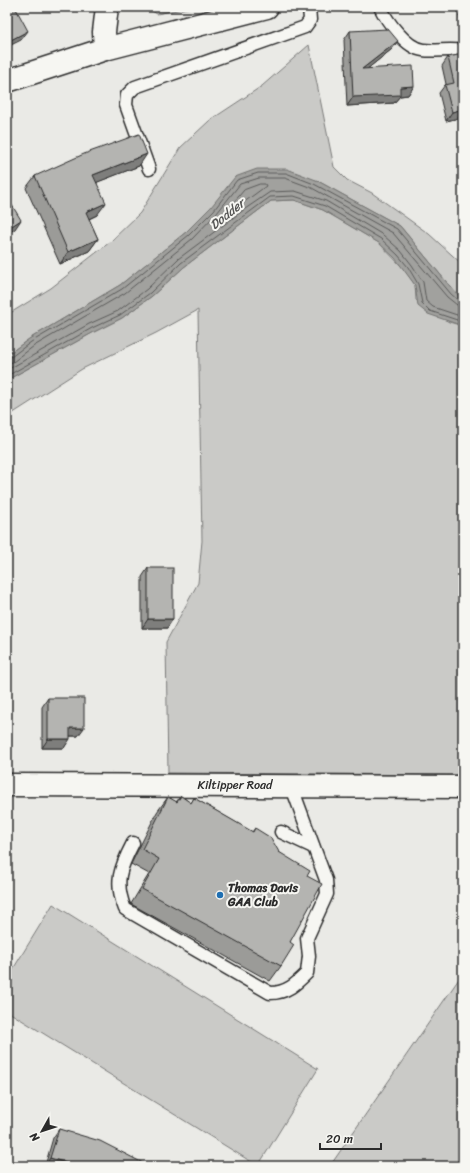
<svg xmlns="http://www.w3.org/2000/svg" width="470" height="1173" font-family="Sriracha,sans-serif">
  <rect width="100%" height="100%" fill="#eaeae6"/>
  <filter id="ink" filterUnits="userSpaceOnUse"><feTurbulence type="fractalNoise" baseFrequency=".025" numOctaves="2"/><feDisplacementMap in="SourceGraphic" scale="8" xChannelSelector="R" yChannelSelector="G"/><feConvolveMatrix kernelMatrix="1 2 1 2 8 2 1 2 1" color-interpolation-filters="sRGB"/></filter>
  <g filter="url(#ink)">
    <!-- green -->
    <g fill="#cacac7" stroke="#7a7a79">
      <polygon points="145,7 192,7 157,14"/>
      <polygon points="309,45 334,167 347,180 372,193 429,234 463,265 463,299 454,291 400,226 316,180 211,207 186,232 120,285 29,339 7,355 7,315 51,288 110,242 140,213 180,148 209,121 262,86"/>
      <polygon points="294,200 323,210 379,243 404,269 415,285 416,300 449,322 463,326 463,775 168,773 166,642 198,583 202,541 198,310 156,333 82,369 7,417 7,380 94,332 122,318 152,296 184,267 271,201"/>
      <polygon points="53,904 318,1069 258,1166 7,1011 7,979"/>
      <polygon points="463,973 463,1166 330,1166"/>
    </g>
    <!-- water -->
    <polygon fill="#a1a19e" stroke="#727270" points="257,169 287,169 316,180 400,226 454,291 463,299 463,326 428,314 418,306 415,285 395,258 379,243 323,210 294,200 271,201 184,267 152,296 122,318 94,332 7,380 7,355 29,339 120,285 186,232 211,207 235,177"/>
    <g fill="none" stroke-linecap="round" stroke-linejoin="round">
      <!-- shore -->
      <g stroke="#5a5a59" stroke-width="1">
        <polygon points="260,184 265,184 266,186 232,211 229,211 229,208 244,190"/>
        <polyline points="7,358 11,357 31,342 122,289 189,235 214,210 237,180 258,173 286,173 314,184 397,229 451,294 459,301 463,302"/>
        <polyline points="7,363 13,362 34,346 125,293 192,239 217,213 240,184 259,178 285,178 312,188 393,233 447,297 457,305 463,307"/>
        <polyline points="7,370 89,324 118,311 147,289 178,259 245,209 270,192 295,191 326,201 383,235 401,251 412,265 423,282 426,301 433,307 463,317"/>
        <polyline points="7,376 92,328 120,315 150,293 181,263 270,197 294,196 325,206 381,239 398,255 408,267 418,284 422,303 430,311 463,322"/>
      </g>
      <!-- service casing -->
      <g stroke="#2b2b2b" stroke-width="15">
        <g id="service">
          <path d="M380,7C387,21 406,48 423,50C436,52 450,48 463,51"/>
          <polyline points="149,169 126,105 127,95 135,87 305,27 310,20 309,7"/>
          <polyline points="281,832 313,847"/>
          <path d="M133,843C120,868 114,882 125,909L270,993C287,993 296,984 307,973L309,956L307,938L327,894L326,880L291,785"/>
        </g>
      </g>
      <!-- minor casing -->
      <g stroke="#2b2b2b" stroke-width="25">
        <polyline id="minor" points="105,49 104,32 107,7"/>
      </g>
      <!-- tertiary casing -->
      <g stroke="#2b2b2b" stroke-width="25">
        <polyline id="tertiary" points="7,785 463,787"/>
      </g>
      <!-- secondary casing -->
      <g stroke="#2b2b2b" stroke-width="25">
        <polyline id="secondary" points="7,81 105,49 267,7"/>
      </g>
      <!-- service -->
      <use href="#service" stroke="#f6f6f2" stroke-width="12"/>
      <!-- minor -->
      <use href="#minor" stroke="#f6f6f2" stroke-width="22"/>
      <!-- tertiary -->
      <use href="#tertiary" stroke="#f6f6f2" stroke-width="22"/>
      <!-- secondary -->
      <use href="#secondary" stroke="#f6f6f2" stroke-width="22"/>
    </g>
    <!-- wall -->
    <g fill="#9b9b98" stroke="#2b2b2b">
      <polygon points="463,10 463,29 459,16"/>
      <polygon points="350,31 392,49 367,69 414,86 408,95 400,96 394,103 347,106 344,40"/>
      <polygon points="463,54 463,117 446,121 439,93 445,85 446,84 442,66 448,57"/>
      <polygon points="139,166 97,182 97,215 89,219 98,239 89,251 60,264 26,188 35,176"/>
      <polygon points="148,568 167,628 142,628 142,577"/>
      <polygon points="48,698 78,736 70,736 64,748 42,748 42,707"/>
      <polygon points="181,796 191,803 194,798 252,832 255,828 279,852 307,876 290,942 281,966 270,981 131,904 149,874 131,864 157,812 168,797 176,802"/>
      <polygon points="59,1129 148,1166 45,1166 53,1138"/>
    </g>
    <!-- shaded-wall -->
    <g fill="#7e7e7c" stroke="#2b2b2b">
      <polygon points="28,31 21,40 7,47 7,42"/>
      <polygon points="398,41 392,49 356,78 362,69"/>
      <polygon points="414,86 408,95 400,96 394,103 347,106 353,97 400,87"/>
      <polygon points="463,109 463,117 446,121 452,112"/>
      <polygon points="147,154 139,166 85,187 93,175"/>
      <polygon points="106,203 97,215 78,224 86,212"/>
      <polygon points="21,220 15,229 7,234 7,229"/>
      <polygon points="98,239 89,251 60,264 68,252"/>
      <polygon points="148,619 173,619 167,628 142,628"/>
      <polygon points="70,728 84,728 78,736 64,736"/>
      <polygon points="48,739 70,739 64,748 42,748"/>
      <polygon points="11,1145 7,1151 7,1148"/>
      <polygon points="50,1158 77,1166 45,1166"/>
    </g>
    <!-- building -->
    <g fill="#b4b4b1" stroke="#2b2b2b">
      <polygon points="7,7 15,7 28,31 7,42"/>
      <polygon points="388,29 398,41 362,69 413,66 414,86 400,87 400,95 353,97 350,31"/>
      <polygon points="463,54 463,109 452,112 445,85 454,83 448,57"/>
      <polygon points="139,134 147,154 93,175 106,203 86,212 98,239 68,252 35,176 84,154"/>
      <polygon points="7,197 21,220 7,229"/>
      <rect x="148" y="568" width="25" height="51"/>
      <polygon points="48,698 84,698 84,728 70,728 70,739 48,739"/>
      <polygon points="181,796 191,803 194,798 253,832 255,828 271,838 279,852 310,871 307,876 322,884 290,942 294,945 281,966 142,889 159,859 142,849 168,797 177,802"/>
      <polygon points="59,1129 100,1141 141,1162 148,1166 77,1166 50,1158"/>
      <polygon points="7,1138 11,1145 7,1148"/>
    </g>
  </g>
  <!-- markers -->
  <circle fill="#1f6fb2" stroke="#f6f6f2" stroke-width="1.5" cx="220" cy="895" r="4"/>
  <g text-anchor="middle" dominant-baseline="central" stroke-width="4" stroke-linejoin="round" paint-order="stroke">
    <!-- street labels -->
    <g font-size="12" fill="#2b2b2b" stroke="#f6f6f2">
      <text x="235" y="785">Kiltipper Road</text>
    </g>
    <!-- poi labels -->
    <g font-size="12" font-weight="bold" fill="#2b2b2b" stroke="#f6f6f2" text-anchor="start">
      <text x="228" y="888">Thomas Davis<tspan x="228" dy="14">GAA Club</tspan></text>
    </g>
    <!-- water labels -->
    <g font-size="13" font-style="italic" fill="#545453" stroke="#f6f6f2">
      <text transform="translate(227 214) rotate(-39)">Dodder</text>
    </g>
  </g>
  <!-- margin -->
  <rect width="470" height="1173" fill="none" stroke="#f6f6f2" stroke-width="24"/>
  <rect x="12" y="12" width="446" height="1149" fill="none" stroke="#2b2b2b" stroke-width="1.5" filter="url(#ink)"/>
  <!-- north arrow -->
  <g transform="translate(42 1131) rotate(231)" stroke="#f6f6f2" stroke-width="3" paint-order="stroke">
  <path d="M0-3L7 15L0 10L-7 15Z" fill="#2b2b2b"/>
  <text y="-6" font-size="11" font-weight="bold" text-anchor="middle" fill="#2b2b2b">N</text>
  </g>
  <!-- scale -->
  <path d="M320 1143v6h61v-6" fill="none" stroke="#2b2b2b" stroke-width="2"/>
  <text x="326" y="1143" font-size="12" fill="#2b2b2b" stroke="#f6f6f2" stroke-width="3" paint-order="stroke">20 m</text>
</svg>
